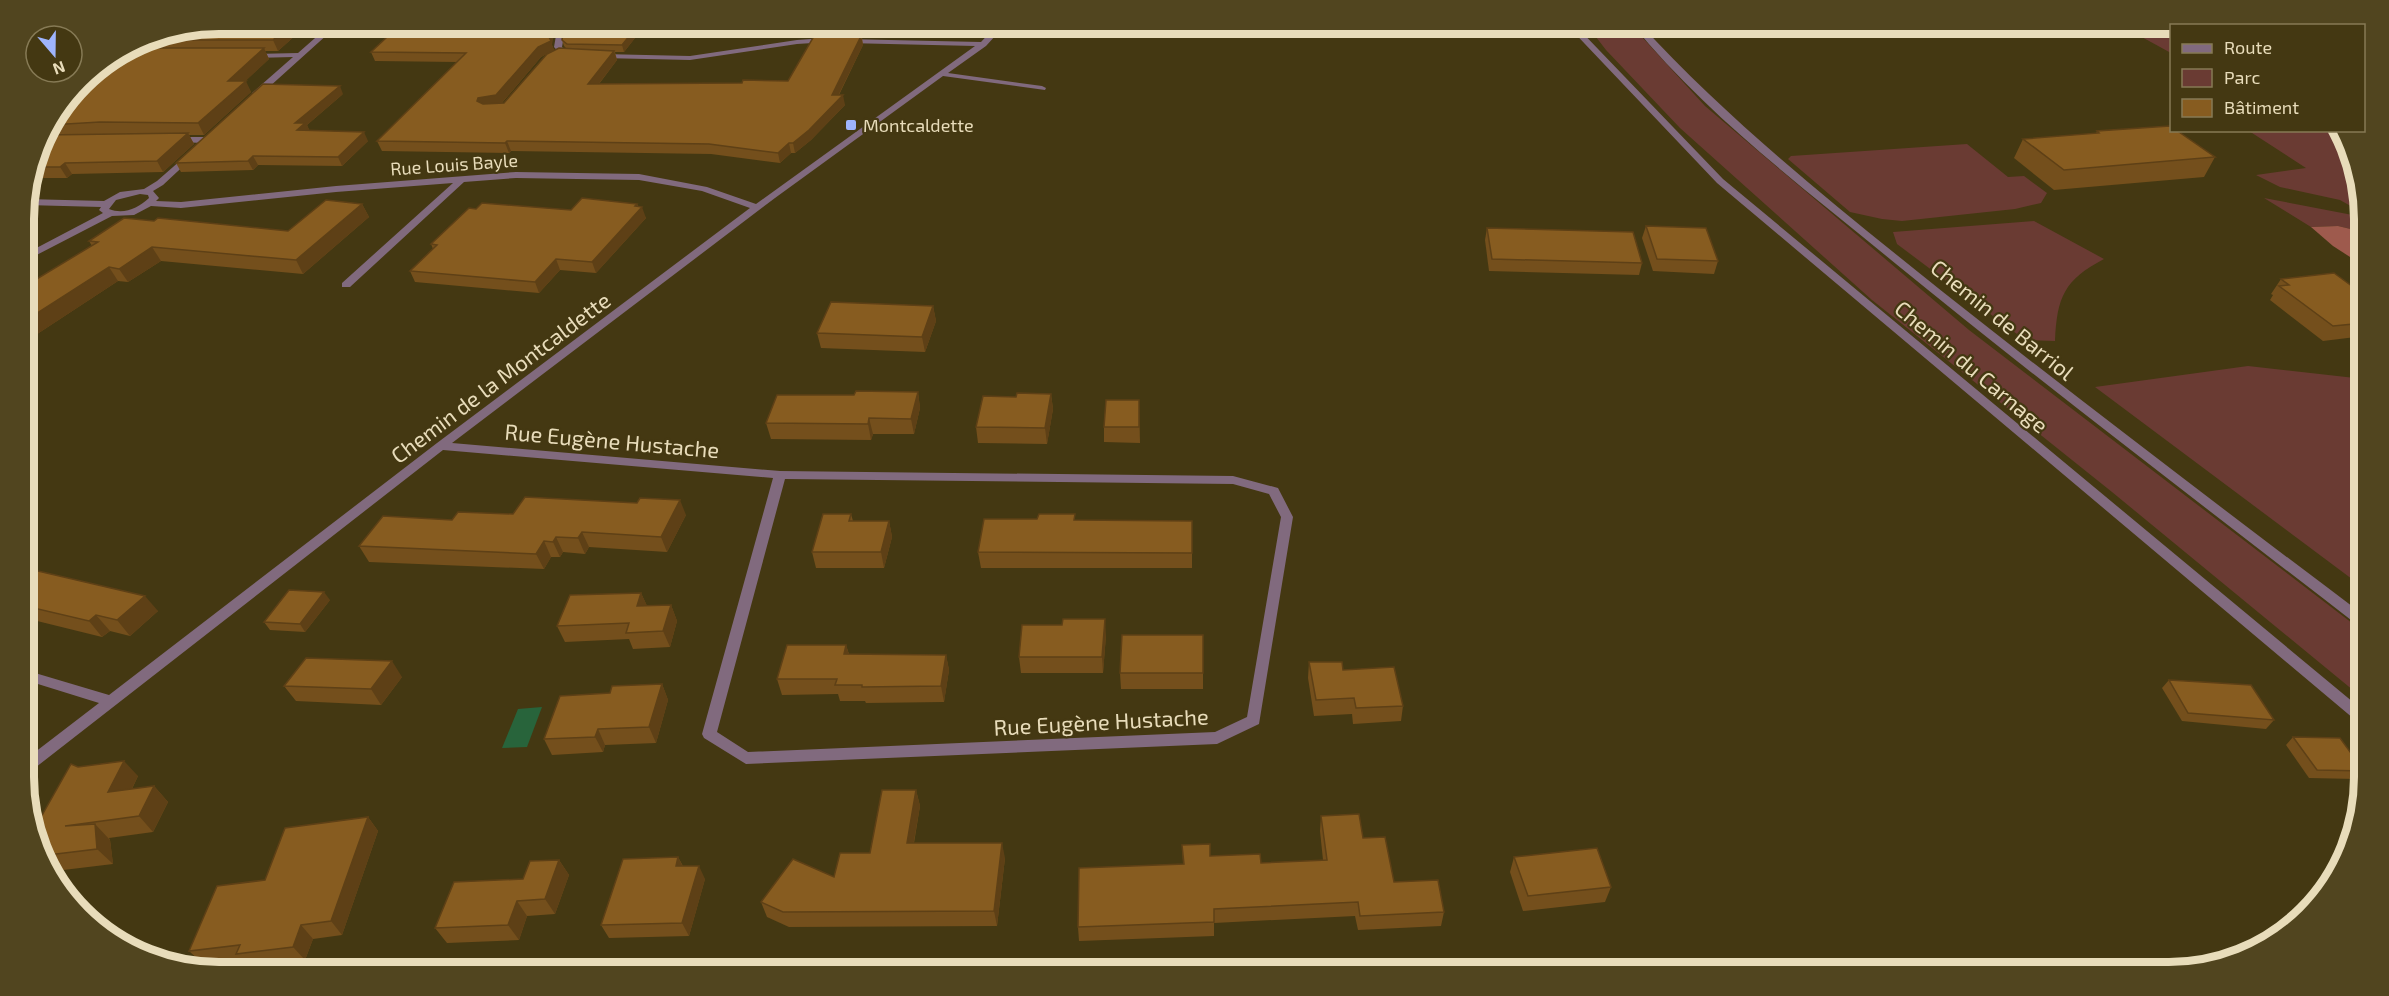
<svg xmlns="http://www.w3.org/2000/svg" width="2389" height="996" font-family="'Exo 2',sans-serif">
  <rect width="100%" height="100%" fill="#443812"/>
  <!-- green -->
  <g fill="#6a3b33">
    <polygon points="1586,24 1630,24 1705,106 1969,330 2365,633 2365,700 2112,492 1872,300 1680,128 1606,50"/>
    <polygon points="1650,24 1840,24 1659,36"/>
    <polygon points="2118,24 2177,25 2172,26 2171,53"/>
    <polygon points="2249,131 2337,131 2363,195 2363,213 2340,200 2280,187 2256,175 2306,168"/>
    <polygon points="1967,144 2008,177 2024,176 2047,193 2041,203 2015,209 1902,221 1882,219 1850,212 1788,159 1791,156"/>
    <polygon points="2264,198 2363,217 2363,232 2338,226 2311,227"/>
    <path d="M2034,221L2104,259C2064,280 2057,297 2055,341L2025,340L1897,244L1893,232Z"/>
    <polygon points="2248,366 2364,379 2364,588 2095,387"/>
  </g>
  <!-- forest -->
  <polygon fill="#9e5a4d" points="2338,226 2363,232 2364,266 2333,246 2311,227"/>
  <!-- water -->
  <polygon fill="#28643b" points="542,707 527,747 502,748 518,709"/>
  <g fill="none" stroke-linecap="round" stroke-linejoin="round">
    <!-- street -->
    <g fill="#816a7e" fill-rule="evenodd">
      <polygon points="331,24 339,24 258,97 252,97 252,93 293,57 253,58 250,58 250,54 298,53"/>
      <polygon points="558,24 566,24 562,47 568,53 575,53 575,57 563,57 554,47"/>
      <path d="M998,24H1006L986,46L948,73L1042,86L1046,88L1045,90L943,76L775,198L452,443L780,471L1233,476L1278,488L1293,517L1259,724L1217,744L746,764L704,738L702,734L773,478L443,450L31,771L26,773V759L99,703L25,680V670L109,695L437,443L750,208L702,191L639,180L516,178L464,182L350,287H342V283L453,183L336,192L181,208L151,206L134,215L112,216L25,261V254L103,213L99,210L101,207L26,205V199L104,201L120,192L144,189L157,181L189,153L192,154V158L163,185L153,191L159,198L156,201L181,202L336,186L516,172L639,174L707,187L756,204L975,46L846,43H843V39L981,42ZM140,194L148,195L149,198C138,208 124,215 109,209L116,200ZM785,479L1233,484L1269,494L1281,517L1247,717L1215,732L748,752L717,732Z"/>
      <polygon points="1566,24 1574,24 1723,179 2365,712 2365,726 2360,724 1717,183"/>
      <path d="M1632,24H1640C1732,124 1837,207 1943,292C2082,402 2223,509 2365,616V628L2360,627C2205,507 2048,388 1896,264C1805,189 1707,116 1632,24Z"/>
      <polygon points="826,38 829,38 829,42 797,44 690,60 602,58 598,56 602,54 690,56 797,40"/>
      <polygon points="175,137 206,137 210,140 206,143 172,142 171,140"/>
    </g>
  </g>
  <!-- wall -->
  <g fill="#744f1c">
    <polygon points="308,24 278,51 265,51 269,59 245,81 251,92 204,135 189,135 194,144 163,172 72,174 67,178 32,178 44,134 90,73 145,39 143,48 153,48 148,40"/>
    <polygon points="564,24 641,24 642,29 624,52 615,52 617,60 599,84 742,83 788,81 821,36 820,32 732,32 730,34 719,34 717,37 660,37 657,28 660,24 973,24 972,27 872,28 867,37 862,37 863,45 839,95 845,105 811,140 795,153 791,153 780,163 711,154 511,151 509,153 382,151 377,141 457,62 375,61 371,52 552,45 554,50 541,57 502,103 504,103 567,49 564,46 562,40"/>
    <polygon points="343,94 307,125 309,130 368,141 342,166 258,165 253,170 181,172 176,163"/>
    <polygon points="2097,131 2215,157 2204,177 2054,190 2014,158 2023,139 2096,134"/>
    <polygon points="362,204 369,217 303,274 161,261 128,282 118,281 25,342 25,286 92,246 89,241 154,221 288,231"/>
    <polygon points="637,204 646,218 596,273 560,270 539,293 415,282 410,271 433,249 431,244 476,209 571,210"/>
    <polygon points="1646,226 1718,261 1714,274 1653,271 1642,238"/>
    <polygon points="1487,228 1642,263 1639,275 1489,271 1485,240"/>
    <polygon points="2281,279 2364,295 2364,336 2323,341 2270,300 2273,295 2271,294"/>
    <polygon points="933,306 936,321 925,352 821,348 817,333"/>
    <polygon points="918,392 920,408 914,434 873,434 871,440 771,439 766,423 854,395"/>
    <polygon points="1051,394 1053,409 1047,444 978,443 976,427"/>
    <polygon points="1139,400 1140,443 1104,442 1104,427"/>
    <polygon points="513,514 686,515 667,552 589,547 585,554 563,552 560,557 551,557 544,569 369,562 359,546 452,520"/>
    <polygon points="851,514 853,521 889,521 892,537 884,568 816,568 812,552"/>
    <polygon points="1076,520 1192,521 1192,568 981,568 978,552"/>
    <polygon points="25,568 158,611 130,636 110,631 102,637 29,619 25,616"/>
    <polygon points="641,593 647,606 671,605 677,621 670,647 633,649 629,639 565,642 557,626"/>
    <polygon points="330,600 305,632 270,630 264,622"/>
    <polygon points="1106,635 1103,673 1021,673 1019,657"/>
    <polygon points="1203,635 1203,689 1121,689 1120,673"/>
    <polygon points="846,645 849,654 946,655 949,670 944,702 866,703 865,701 840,701 838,694 782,695 777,679"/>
    <polygon points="1309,662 1343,670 1403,706 1401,721 1353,724 1352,714 1314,716 1308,678"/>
    <polygon points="402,677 381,705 296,701 284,686"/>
    <polygon points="2169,680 2274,720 2266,729 2182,721 2162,688"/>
    <polygon points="662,684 668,700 656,743 605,745 603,752 552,755 544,739 610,693"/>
    <polygon points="2293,737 2364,771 2356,779 2309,778 2286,745"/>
    <polygon points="78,767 138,776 132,789 154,786 168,802 153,832 109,838 110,840 113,864 55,871 36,826"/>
    <polygon points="916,790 920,806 914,843 1005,858 997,926 789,927 767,917 761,902 834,877 870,853"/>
    <polygon points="1321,816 1363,838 1394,882 1444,912 1441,926 1358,930 1355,916 1214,923 1214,936 1079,941 1078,927 1183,864 1182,845 1210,856 1261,863 1323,860 1320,831"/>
    <polygon points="368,817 378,831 342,935 313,939 305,960 249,967 242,959 203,964 189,951 265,880"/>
    <polygon points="678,857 683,866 705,879 689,936 609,938 601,925"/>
    <polygon points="1514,857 1611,887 1605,902 1523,911 1510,872"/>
    <polygon points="559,860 569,875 555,914 527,916 519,940 447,943 435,928 523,879"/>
  </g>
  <!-- shaded-wall -->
  <g fill="#5e4016">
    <polygon points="291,24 308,24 278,51 273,40"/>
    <polygon points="551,24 556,24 552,45 554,50 541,57 500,105 482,108 477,101 478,98 538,47"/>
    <polygon points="639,24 641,24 642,29 624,52 622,45"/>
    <polygon points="730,24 732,32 730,34 728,26"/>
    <polygon points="868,24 871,24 872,28 867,37 866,28"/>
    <polygon points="717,26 719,34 717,37 715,29"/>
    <polygon points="861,36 863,45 834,104 843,95 845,105 811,140 795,153 793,143 832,95"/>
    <polygon points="146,39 142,51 114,59"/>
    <polygon points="264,48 269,59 234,92 228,81"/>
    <polygon points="614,51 617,60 591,94 588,84"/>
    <polygon points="246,81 251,92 204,135 198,123"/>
    <polygon points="340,86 343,94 307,125 310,131 302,139 295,123"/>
    <polygon points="364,132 368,141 342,166 338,157"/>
    <polygon points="188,133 194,144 163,172 157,161"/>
    <polygon points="507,141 511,151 509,153 505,143"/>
    <polygon points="789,143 791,153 780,163 778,153"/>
    <polygon points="253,156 258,165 253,170 248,161"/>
    <polygon points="65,163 72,174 67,178 60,167"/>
    <polygon points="362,204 369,217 303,274 296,260"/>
    <polygon points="637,204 639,209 642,207 646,218 596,273 592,262"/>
    <polygon points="152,247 161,261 128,282 119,269"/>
    <polygon points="556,259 560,270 539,293 535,282"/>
    <polygon points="109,267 118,281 25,342 25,321"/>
    <polygon points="933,306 936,321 925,352 922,337"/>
    <polygon points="918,392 920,408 914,434 911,419"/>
    <polygon points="1051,394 1053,409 1047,444 1045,428"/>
    <polygon points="869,418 873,434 871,440 868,424"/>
    <polygon points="680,500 686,515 667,552 661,537"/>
    <polygon points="889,521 892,537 884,568 881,552"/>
    <polygon points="582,532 589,547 585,554 578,538"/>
    <polygon points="556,537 563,552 560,557 553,542"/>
    <polygon points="544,541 551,557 544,569 536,554"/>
    <polygon points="324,592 330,600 305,632 300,624"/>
    <polygon points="641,593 648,608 637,606"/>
    <polygon points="145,596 158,611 130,636 117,620"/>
    <polygon points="671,605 677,621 670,647 663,631"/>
    <polygon points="96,615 110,631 102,637 89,621"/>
    <polygon points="1105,619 1106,635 1103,673 1102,657"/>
    <polygon points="846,645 851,661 844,654"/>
    <polygon points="946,655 949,670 944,702 941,686"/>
    <polygon points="392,661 402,677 381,705 371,689"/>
    <polygon points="662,684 668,700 656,743 649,727"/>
    <polygon points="598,729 605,745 603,752 595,737"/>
    <polygon points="124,761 138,776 123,807 108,792"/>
    <polygon points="154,786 168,802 153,832 139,816"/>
    <polygon points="916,790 920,806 911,858 907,843"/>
    <polygon points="368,817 378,831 342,935 331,921"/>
    <polygon points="95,824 110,840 113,864 97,849"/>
    <polygon points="1002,843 1005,858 997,926 994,911"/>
    <polygon points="678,857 685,871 676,866"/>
    <polygon points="559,860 569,875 555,914 545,899"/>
    <polygon points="699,866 705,879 689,936 682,923"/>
    <polygon points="517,901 527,916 519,940 508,925"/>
    <polygon points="301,925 313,939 305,960 293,947"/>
  </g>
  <!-- building -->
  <g fill="#875c20" stroke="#5e4016" stroke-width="1.5">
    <polygon points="220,24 291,24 273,40 148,40 149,38"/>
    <polygon points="401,24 551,24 549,37 551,41 538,47 496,95 478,98 477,101 483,104 504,103 547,54 559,48 614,51 588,84 742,83 743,80 788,81 814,36 861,36 832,95 843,95 809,130 793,143 789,143 778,153 709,144 507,141 505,143 377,141 466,53 371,52"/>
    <polygon points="564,24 639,24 622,45 567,44 562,40"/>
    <polygon points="660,24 730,24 728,26 717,26 715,29 657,28"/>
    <polygon points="821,24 868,24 866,28 819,28"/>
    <polygon points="141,48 264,48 228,81 246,81 198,123 100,122 50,125 90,73 123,53"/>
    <polygon points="263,84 340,86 295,123 305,123 297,130 364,132 338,157 253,156 248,161 176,163"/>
    <polygon points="2170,126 2172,127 2172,130 2176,130 2215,157 2064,170 2023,139 2099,133 2097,131"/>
    <polygon points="188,133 157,161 65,163 60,167 35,167 44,135"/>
    <polygon points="582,198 637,204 635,206 642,207 592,262 556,259 535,282 410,271 437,245 431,244 469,208 476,209 482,203 571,210"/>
    <polygon points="326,200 362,204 296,260 152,247 119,269 109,267 25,321 25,286 98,242 89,241 124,218 154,221 158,218 288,231"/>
    <polygon points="1646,226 1706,228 1718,261 1657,259"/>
    <polygon points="1487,228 1633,232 1642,263 1492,259"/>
    <polygon points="2334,273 2364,295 2364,323 2333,326 2279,286 2289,285 2281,279"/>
    <polygon points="831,302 933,306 922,337 817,333"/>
    <polygon points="856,391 918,392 911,419 869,418 868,424 766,423 777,395 854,395"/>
    <polygon points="1017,393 1051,394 1045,428 976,427 983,396 1016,397"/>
    <polygon points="1106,400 1139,400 1139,427 1104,427"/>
    <polygon points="525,497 637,503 640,498 680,500 661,537 582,532 578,538 556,537 553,542 544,541 536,554 359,546 383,516 452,520 458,512 513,514"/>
    <polygon points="823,514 851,514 849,521 889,521 881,552 812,552"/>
    <polygon points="1039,514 1075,514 1074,520 1192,521 1192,553 978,552 984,519 1037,519"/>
    <polygon points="25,568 145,596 117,620 96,615 89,621 25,606"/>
    <polygon points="289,590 324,592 300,624 264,622"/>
    <polygon points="641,593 637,606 671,605 663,631 626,633 629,623 557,626 570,595"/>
    <polygon points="1063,619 1105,619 1102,657 1019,657 1022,625 1062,625"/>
    <polygon points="1122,635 1203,635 1203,673 1120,673"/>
    <polygon points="787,645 846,645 844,654 946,655 941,686 862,687 862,685 835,685 837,679 777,679"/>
    <polygon points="306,658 392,661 371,689 284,686"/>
    <polygon points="1309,662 1342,662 1343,670 1394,667 1403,706 1356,708 1354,698 1316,700"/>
    <polygon points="2169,680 2251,685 2274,720 2188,713"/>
    <polygon points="662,684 649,727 598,729 595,737 544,739 560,696 610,693 612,686"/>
    <polygon points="2293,737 2340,738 2364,771 2317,770"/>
    <polygon points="124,761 108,792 154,786 139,816 65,826 95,824 97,849 48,855 36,826 71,764 78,767"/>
    <polygon points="882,790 916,790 907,843 1002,843 994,911 783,912 761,902 793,859 834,877 840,853 870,853"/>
    <polygon points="1359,814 1363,838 1385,837 1394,882 1438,880 1444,912 1360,916 1358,902 1214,909 1214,922 1078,927 1079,868 1184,864 1182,845 1210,844 1210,856 1260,854 1261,863 1327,860 1321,816"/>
    <polygon points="368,817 331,921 301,925 293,947 236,954 240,945 189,951 217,886 265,880 285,828"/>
    <polygon points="1597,848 1611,887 1528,896 1514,857"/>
    <polygon points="678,857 676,866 699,866 682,923 601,925 623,859"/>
    <polygon points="559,860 545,899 517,901 508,925 435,928 454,882 523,879 530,861"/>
  </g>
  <!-- markers -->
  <rect fill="#9eb4fd" stroke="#443812" stroke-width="2" x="845" y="119" width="12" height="12" rx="3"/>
  <g text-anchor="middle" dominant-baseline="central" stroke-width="4.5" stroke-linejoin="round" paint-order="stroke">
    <!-- far-poi labels -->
    <g font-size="18" fill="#e8dcba" stroke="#443812" text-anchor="start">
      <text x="863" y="125">Montcaldette</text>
    </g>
    <!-- far-street labels -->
    <g font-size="18" fill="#e8dcba" stroke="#443812">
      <text transform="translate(454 164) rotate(-4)">Rue Louis Bayle</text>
    </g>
    <!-- street labels -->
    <g font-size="22" fill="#e8dcba" stroke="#443812">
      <text transform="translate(2003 319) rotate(39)">Chemin de Barriol</text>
      <text transform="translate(1972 366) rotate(40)">Chemin du Carnage</text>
      <text transform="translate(500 377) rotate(-37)">Chemin de la Montcaldette</text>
      <text transform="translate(612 440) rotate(5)">Rue Eugène Hustache</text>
      <text transform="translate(1101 721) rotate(-3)">Rue Eugène Hustache</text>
    </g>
  </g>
  <!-- crop -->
  <path d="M0 0H2389V996H0ZM219 34H2169A185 185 0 0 1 2354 219V777A185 185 0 0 1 2169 962H219A185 185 0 0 1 34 777V219A185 185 0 0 1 219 34Z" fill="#51451f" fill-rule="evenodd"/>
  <path fill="none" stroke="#e8dcba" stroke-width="8" d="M219 34H2169A185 185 0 0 1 2354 219V777A185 185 0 0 1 2169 962H219A185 185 0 0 1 34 777V219A185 185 0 0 1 219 34Z"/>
  <!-- legend -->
  <rect x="2170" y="24" width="195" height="108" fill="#443812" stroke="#867a55" stroke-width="1.5"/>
  <rect x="2182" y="44" width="30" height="9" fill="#816a7e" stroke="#867a55" stroke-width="1.5"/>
  <text x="2224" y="54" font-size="18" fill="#e8dcba">Route</text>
  <rect x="2182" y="69" width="30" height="18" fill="#6a3b33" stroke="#867a55" stroke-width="1.5"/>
  <text x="2224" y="84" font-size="18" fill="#e8dcba">Parc</text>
  <rect x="2182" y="99" width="30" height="18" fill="#875c20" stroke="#867a55" stroke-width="1.5"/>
  <text x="2224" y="114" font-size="18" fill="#e8dcba">Bâtiment</text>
  <!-- north arrow -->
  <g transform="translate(54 54) rotate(160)"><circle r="28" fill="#443812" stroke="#867a55" stroke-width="1.5"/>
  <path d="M0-4.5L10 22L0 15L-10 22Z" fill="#9eb4fd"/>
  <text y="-9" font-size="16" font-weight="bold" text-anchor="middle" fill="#e8dcba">N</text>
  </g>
</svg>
